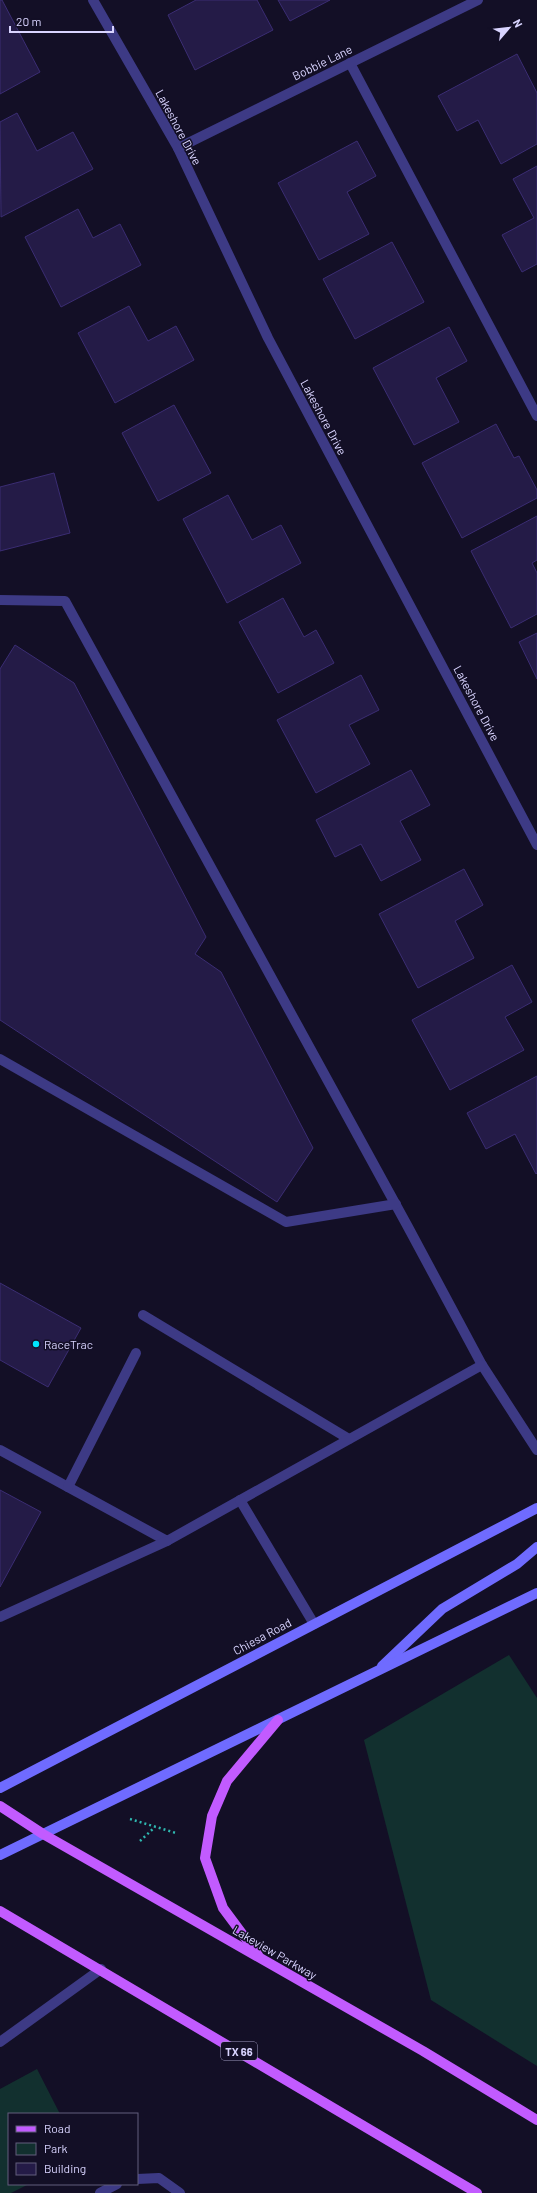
<svg xmlns="http://www.w3.org/2000/svg" width="537" height="2193" font-family="Barlow,sans-serif">
  <rect width="100%" height="100%" fill="#130f26"/>
  <!-- green -->
  <g fill="#12302f">
    <polygon points="509,1655 537,1698 537,2066 431,2000 364,1740"/>
    <polygon points="37,2069 60,2114 9,2114 9,2184 29,2184 11,2193 0,2193 0,2089"/>
  </g>
  <!-- building -->
  <g fill="#241b47" stroke="#3b2d73">
    <polygon points="0,0 2,0 40,72 0,94"/>
    <polygon points="196,0 257,0 273,30 195,70 168,15"/>
    <polygon points="278,0 330,0 290,21"/>
    <polygon points="517,54 537,93 537,144 501,164 478,120 457,131 438,96"/>
    <polygon points="17,113 37,151 73,132 93,169 1,217 0,122"/>
    <polygon points="357,141 376,176 347,192 369,234 319,260 278,183"/>
    <polygon points="537,166 537,264 522,272 502,235 534,218 513,179"/>
    <polygon points="78,209 93,238 120,224 141,265 61,307 25,237"/>
    <polygon points="392,242 424,302 355,339 323,279"/>
    <polygon points="129,306 148,341 176,326 194,360 115,403 78,333"/>
    <polygon points="449,327 467,361 436,378 459,422 414,445 373,368"/>
    <polygon points="174,405 211,473 158,501 122,433"/>
    <polygon points="496,424 514,458 519,456 537,490 537,498 462,538 422,463"/>
    <polygon points="54,473 70,533 0,551 0,487"/>
    <polygon points="228,495 252,540 281,525 301,563 227,603 183,519"/>
    <polygon points="537,516 537,560 532,563 537,573 537,614 511,628 471,551"/>
    <polygon points="283,598 304,637 316,630 334,663 278,693 239,622"/>
    <polygon points="537,633 537,679 519,642"/>
    <polygon points="15,645 74,683 206,937 195,954 221,972 313,1148 277,1202 0,1020 0,669"/>
    <polygon points="361,675 379,710 349,725 370,764 316,793 277,720"/>
    <polygon points="411,770 430,805 400,821 421,860 381,881 361,844 335,857 316,820"/>
    <polygon points="464,869 483,905 455,921 474,958 418,988 379,914"/>
    <polygon points="512,965 532,1002 505,1017 524,1050 450,1090 412,1020"/>
    <polygon points="537,1076 537,1173 536,1174 515,1134 486,1149 467,1113"/>
    <polygon points="0,1283 81,1328 48,1387 0,1360"/>
    <polygon points="0,1490 41,1512 0,1587"/>
  </g>
  <g fill="none" stroke-linecap="round" stroke-linejoin="round">
    <!-- path -->
    <g stroke="#2fb8b0" stroke-width="2.5" stroke-dasharray="2 3" stroke-linecap="butt">
      <polyline points="130,1819 176,1833"/>
      <polyline points="140,1841 155,1827"/>
    </g>
    <!-- service -->
    <g stroke="#3d3a85" stroke-width="10">
      <polyline points="350,63 537,416"/>
      <polyline points="0,600 65,601 408,1227 482,1365"/>
      <polyline points="0,1059 286,1222 396,1204"/>
      <polyline points="143,1315 349,1439"/>
      <polyline points="0,1450 167,1541 482,1365 537,1450"/>
      <polyline points="68,1487 136,1353"/>
      <polyline points="240,1500 314,1624"/>
      <polyline points="0,1617 167,1541"/>
      <polyline points="0,2042 101,1969"/>
      <polyline points="137,2179 159,2178 180,2193"/>
      <polyline points="100,2193 117,2184"/>
    </g>
    <!-- minor -->
    <g stroke="#3d3a85" stroke-width="10">
      <polyline points="93,0 178,148 268,338 537,845"/>
      <polyline points="178,148 478,0"/>
    </g>
    <!-- secondary -->
    <g stroke="#6f6bff" stroke-width="10">
      <polyline points="382,1666 442,1609 517,1564 537,1547"/>
      <polyline points="0,1788 537,1508"/>
      <polyline points="0,1855 537,1593"/>
    </g>
    <!-- primary -->
    <g stroke="#c25bff" stroke-width="10">
      <polyline points="0,1806 43,1834 423,2051 537,2120"/>
      <polyline points="0,1911 477,2193"/>
      <polyline points="258,1955 223,1908 205,1858 212,1816 227,1781 278,1720"/>
    </g>
  </g>
  <!-- markers -->
  <circle fill="#00e5ff" stroke="#130f26" stroke-width="1.5" cx="36" cy="1344" r="4"/>
  <g text-anchor="middle" dominant-baseline="central" stroke-width="3" stroke-linejoin="round" paint-order="stroke">
    <!-- shield labels -->
    <rect fill="#130f26" stroke="#9e99be" stroke-width="1" x="221" y="2042" width="36" height="18" rx="3"/>
    <g font-size="11" font-weight="bold" fill="#d9d4ff">
      <text x="239" y="2051">TX 66</text>
    </g>
    <!-- street labels -->
    <g font-size="12" fill="#d9d4ff" stroke="#130f26">
      <text transform="translate(322 62) rotate(-26)">Bobbie Lane</text>
      <text transform="translate(179 127) rotate(62)">Lakeshore Drive</text>
      <text transform="translate(324 417) rotate(62)">Lakeshore Drive</text>
      <text transform="translate(477 703) rotate(62)">Lakeshore Drive</text>
      <text transform="translate(262 1636) rotate(-28)">Chiesa Road</text>
      <text transform="translate(275 1952) rotate(30)">Lakeview Parkway</text>
    </g>
    <!-- poi labels -->
    <g font-size="12" fill="#d9d4ff" stroke="#130f26" text-anchor="start">
      <text x="44" y="1344">RaceTrac</text>
    </g>
  </g>
  <!-- legend -->
  <rect x="8" y="2113" width="130" height="72" fill="#130f26" stroke="#625e7d"/>
  <rect x="16" y="2126" width="20" height="6" fill="#c25bff" stroke="#625e7d"/>
  <text x="44" y="2133" font-size="12" fill="#d9d4ff">Road</text>
  <rect x="16" y="2143" width="20" height="12" fill="#12302f" stroke="#625e7d"/>
  <text x="44" y="2153" font-size="12" fill="#d9d4ff">Park</text>
  <rect x="16" y="2163" width="20" height="12" fill="#241b47" stroke="#625e7d"/>
  <text x="44" y="2173" font-size="12" fill="#d9d4ff">Building</text>
  <!-- north arrow -->
  <g transform="translate(509 28) rotate(62)" stroke="#130f26" stroke-width="3" paint-order="stroke">
  <path d="M0-3L7 15L0 10L-7 15Z" fill="#d9d4ff"/>
  <text y="-6" font-size="11" font-weight="bold" text-anchor="middle" fill="#d9d4ff">N</text>
  </g>
  <!-- scale -->
  <path d="M10 26v6h103v-6" fill="none" stroke="#d9d4ff" stroke-width="2"/>
  <text x="16" y="26" font-size="12" fill="#d9d4ff" stroke="#130f26" stroke-width="3" paint-order="stroke">20 m</text>
</svg>
